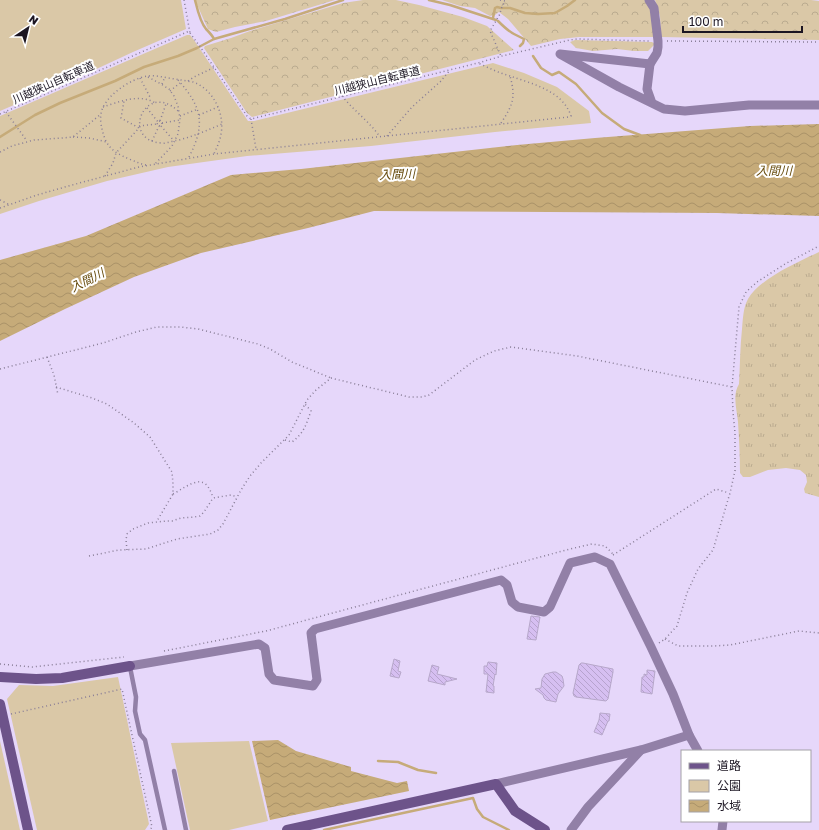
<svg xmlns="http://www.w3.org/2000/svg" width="819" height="830" font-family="'Golos Text','Noto Sans JP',sans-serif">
  <defs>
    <pattern id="grass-tufts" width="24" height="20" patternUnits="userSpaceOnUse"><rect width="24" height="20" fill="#dac8a7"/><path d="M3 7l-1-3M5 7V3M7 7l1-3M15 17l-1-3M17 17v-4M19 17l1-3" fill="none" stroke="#baab8f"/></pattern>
    <pattern id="forest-crowns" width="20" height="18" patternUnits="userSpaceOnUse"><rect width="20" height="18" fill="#dac8a7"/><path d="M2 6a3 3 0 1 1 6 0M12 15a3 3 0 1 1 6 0" fill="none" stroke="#baab8f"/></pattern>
    <pattern id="water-waves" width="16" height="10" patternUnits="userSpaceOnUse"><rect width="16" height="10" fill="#c6ab79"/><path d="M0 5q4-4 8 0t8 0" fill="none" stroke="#aa9268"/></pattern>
    <pattern id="building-back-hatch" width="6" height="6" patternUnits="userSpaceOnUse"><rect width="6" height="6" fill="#d6bff1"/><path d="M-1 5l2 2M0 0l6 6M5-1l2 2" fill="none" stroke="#b7a3ce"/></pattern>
  </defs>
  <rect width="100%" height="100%" fill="#e6d7fa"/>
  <!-- grass -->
  <path fill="url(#grass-tufts)" d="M819,252V497L805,493L804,489L807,482L806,475L800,470L786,468L768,470L750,477H743L740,473C740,456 739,438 738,422C737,410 732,395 739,384C740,366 740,347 742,329C743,319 743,308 748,299C759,279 798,262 819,252Z"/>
  <!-- forest -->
  <g fill="url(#forest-crowns)">
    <polygon points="195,0 335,0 266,21 235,27 216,32 208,29 203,18"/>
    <polygon points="363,0 396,0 419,5 463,17 487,26 514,50 252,117 247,113 204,48 205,46 231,38 250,31 343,3"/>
    <polygon points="442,0 646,0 650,8 655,37 579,37 560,39 531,46 508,19 499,12 495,15 490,16 475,8 460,6"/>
    <polygon points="655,0 811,0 819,1 819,40 661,37 660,16"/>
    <polygon points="575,40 652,42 655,44 648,51 634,51 617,49 593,51 576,48 570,42"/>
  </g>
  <!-- green -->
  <g fill="#dac8a7">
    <polygon points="0,0 181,0 186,29 133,52 77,78 0,111"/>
    <polygon points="187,35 190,35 194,40 248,121 254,121 493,63 524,73 557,87 589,111 591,123 495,132 371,146 247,156 168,167 107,181 39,201 0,214 0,116"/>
    <polygon points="118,677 149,824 145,830 37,830 7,699 19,685 53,686"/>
    <polygon points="0,741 20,830 0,830"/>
    <polygon points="249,741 268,821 229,830 190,830 171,743"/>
  </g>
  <!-- water -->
  <g fill="url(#water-waves)">
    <polygon points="819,124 819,216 717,213 374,211 308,228 201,253 134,277 65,309 0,341 0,260 86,236 231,175 301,169 517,145 595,138 750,126"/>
    <polygon points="278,740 296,751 351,767 351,771 397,783 407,781 409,791 270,820 252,741"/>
  </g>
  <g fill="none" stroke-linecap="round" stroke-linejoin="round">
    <!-- stream -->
    <g stroke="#c6ab79" stroke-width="2.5">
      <path d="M195,0C197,8 200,22 206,29C209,32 212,35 214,39"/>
      <polyline points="429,0 450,5 496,20"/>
      <polyline points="502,8 510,8 525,13 538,14 555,13 567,6 575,0"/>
      <polyline points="493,18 495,8 497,7 501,8"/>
      <path d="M498,21C503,26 508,31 514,34C518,36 520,37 524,39L523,43L520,46"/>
      <polyline points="533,56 541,68 552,75 559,72 576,84 602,113 624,129 640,135"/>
      <polyline points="0,137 35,115 60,103 115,81 144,67 178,56 197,48 214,39 285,19 343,0"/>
      <polyline points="378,761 398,762 418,770 436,773"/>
      <polyline points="324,830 473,798 477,809 483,817 509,830"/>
    </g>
  </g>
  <!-- building -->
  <g fill="url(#building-back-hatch)" stroke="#b7a8ca">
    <polygon points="531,616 540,617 536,640 527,639"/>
    <polygon points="394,659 400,661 398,671 401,672 399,678 390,676"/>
    <polygon points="488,662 497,663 496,675 495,674 493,686 494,686 494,693 486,692 488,674 484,674 484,666 487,666"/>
    <polygon points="581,663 583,663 613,669 613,672 608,699 606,701 576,697 574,696 573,693 579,665"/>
    <polygon points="432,665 439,667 437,674 457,679 445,682 445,685 428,681"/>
    <polygon points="647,670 655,671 652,694 641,692 642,677 644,677 644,674 647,675"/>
    <polygon points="553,672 556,672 562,676 563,679 564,686 558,694 556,702 546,700 544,698 543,695 535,689 541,688 542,679 545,674"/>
    <polygon points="600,713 610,714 609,721 608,721 602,735 594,732 599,720"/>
  </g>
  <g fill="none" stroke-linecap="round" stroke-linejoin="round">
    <!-- path -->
    <g stroke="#897e97" stroke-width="1.5" stroke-dasharray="1 3" stroke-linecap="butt">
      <polyline points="184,0 190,33"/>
      <polyline points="500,0 505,1 501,9 500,14 490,31 501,56"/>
      <polyline points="190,33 201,48 247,116 251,119 478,63 502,56 570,40 577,39 649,41"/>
      <polyline points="667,41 819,42"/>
      <polyline points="148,77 161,84 169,89 174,96 178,106 180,119 178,134 172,146 155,164"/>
      <polyline points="140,78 151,99"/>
      <path d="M178,80C202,107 206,124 189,157"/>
      <polyline points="188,81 194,77 215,67"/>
      <polyline points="162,84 165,77"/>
      <polyline points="170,91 180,83"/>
      <path d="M342,96C354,111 369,121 380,137"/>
      <path d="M103,107C118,102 140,93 155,103"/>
      <polyline points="147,108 158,122"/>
      <path d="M178,111C145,80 120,140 161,143C165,144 169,142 173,141C177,140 175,141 179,140C194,136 208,130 222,124"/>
      <polyline points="6,112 27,141"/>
      <polyline points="0,114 169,40 187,32 190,33"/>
      <polyline points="199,115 218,107"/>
      <polyline points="180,116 198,109"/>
      <polyline points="251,119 256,149"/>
      <polyline points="160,121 158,122 157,123 158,126 159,126 162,125 162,123 160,121 166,104"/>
      <polyline points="162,123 180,120"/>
      <path d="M501,123C513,105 516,97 510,76"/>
      <polyline points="139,126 157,124"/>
      <polyline points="161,126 174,141"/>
      <polyline points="387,136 412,107 441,81 450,70"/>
      <polyline points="73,137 89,138 107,142"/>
      <polyline points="152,141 159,126"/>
      <polyline points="0,152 12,146 34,140 62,138 73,137 101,114"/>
      <path d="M146,165C140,164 135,161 129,159C113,152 106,147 102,129C101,125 100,119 101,114C103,97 131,78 148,76C157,75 166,78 175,79C181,80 187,81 193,82C213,89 225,113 221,134C220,141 217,147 214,154"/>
      <polyline points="105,176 113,163 116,153 139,128 121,118 124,101"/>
      <polyline points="0,200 10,205"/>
      <path d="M0,208L37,195L72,185L139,167L214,154L569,117L571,116C563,91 533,84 510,76C499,73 489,68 478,63"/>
      <polyline points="47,357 54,375 58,395"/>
      <polyline points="0,369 103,343 136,332 157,327 181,327 198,329 258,344 270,349 292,362 331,378"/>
      <polyline points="56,387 92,398 107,404 134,423 150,437 172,472 173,484 173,494 157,521"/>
      <path d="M285,440L292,442C304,433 306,425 311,411L305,404"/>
      <path d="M173,494C190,485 205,470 213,498"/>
      <polyline points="127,550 126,540 127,534 133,529 148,523 166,521 172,521 181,518 194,517 200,516 204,512 213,498 231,495 237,497"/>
      <polyline points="613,555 716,489 729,493"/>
      <polyline points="89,556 119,550 146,549 177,539 210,534 218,530 223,524 241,490 250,476 261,463 289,435 307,400 316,390 331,378 409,397 422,397 429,395 475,360 494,351 511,347 577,356 732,387"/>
      <polyline points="665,639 678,646 714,646 730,645 799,631 819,633"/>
      <polyline points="659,643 665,639 677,626 687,593 698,569 713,550 730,493 735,471 735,433 733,412 732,387 739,307 746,292 757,282 785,264 819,246"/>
      <polyline points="164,651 266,631 570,549 592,544 605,546 613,554"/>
      <polyline points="0,664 32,667 124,657"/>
      <polyline points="11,714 122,689 152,827 150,830"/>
    </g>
    <!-- lane -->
    <g stroke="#9280a7" stroke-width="4.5">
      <polyline points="130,667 136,697 135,711 140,734 145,740 165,830"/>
      <polyline points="174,771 186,830"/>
    </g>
    <!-- street -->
    <g stroke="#9280a7" stroke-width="9">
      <polyline points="649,0 654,8 658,41 658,47 657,53 650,64"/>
      <polyline points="652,103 647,89 650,64 560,54 619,87 664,109 685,111 749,105 819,105"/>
      <polyline points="130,666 259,644 265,648 269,674 274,680 313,686 317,680 311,633 315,629 501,580 507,585 512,602 518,607 544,612 550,607 570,563 595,557 610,564 651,647 673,694 689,735 641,750 496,784"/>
      <polyline points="689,735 698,751"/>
      <polyline points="571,830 588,807 641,750"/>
      <polyline points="722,830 723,821"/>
    </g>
    <!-- secondary -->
    <g stroke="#6d538a" stroke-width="10">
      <polyline points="0,677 36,679 62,678 130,666"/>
      <polyline points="0,704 28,830"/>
      <polyline points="287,830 496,784 515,811 545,830"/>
    </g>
  </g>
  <g text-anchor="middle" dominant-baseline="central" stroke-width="4" stroke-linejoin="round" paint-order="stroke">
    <!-- street labels -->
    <g font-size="11" fill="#1b1522" stroke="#fff">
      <text transform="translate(377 80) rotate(-14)">川越狭山自転車道</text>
      <text transform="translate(53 82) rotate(-24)">川越狭山自転車道</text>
    </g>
    <!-- water labels -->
    <g font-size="12" font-style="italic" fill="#664b0c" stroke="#fff">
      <text x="774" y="170">入間川</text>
      <text transform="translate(397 174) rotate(-2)">入間川</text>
      <text transform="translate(87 280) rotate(-27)">入間川</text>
    </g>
  </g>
  <!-- legend -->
  <rect x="681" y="750" width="130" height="72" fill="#ffffff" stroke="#a4a1a7"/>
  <rect x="689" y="763" width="20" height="6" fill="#6d538a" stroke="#a4a1a7"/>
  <text x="717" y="770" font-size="12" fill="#1b1522">道路</text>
  <rect x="689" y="780" width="20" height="12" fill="#dac8a7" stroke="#a4a1a7"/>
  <text x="717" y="790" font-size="12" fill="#1b1522">公園</text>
  <rect x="689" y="800" width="20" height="12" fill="url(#water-waves)" stroke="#a4a1a7"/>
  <text x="717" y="810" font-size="12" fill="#1b1522">水域</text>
  <!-- north arrow -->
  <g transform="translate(28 28) rotate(35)" stroke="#ffffff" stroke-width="3" paint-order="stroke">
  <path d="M0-3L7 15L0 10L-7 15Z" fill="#1b1522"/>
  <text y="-6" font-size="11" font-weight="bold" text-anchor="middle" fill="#1b1522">N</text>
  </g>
  <!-- scale -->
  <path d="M683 26v6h119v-6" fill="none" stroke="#1b1522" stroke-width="2"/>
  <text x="689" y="26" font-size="12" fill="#1b1522" stroke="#ffffff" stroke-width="3" paint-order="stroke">100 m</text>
</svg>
